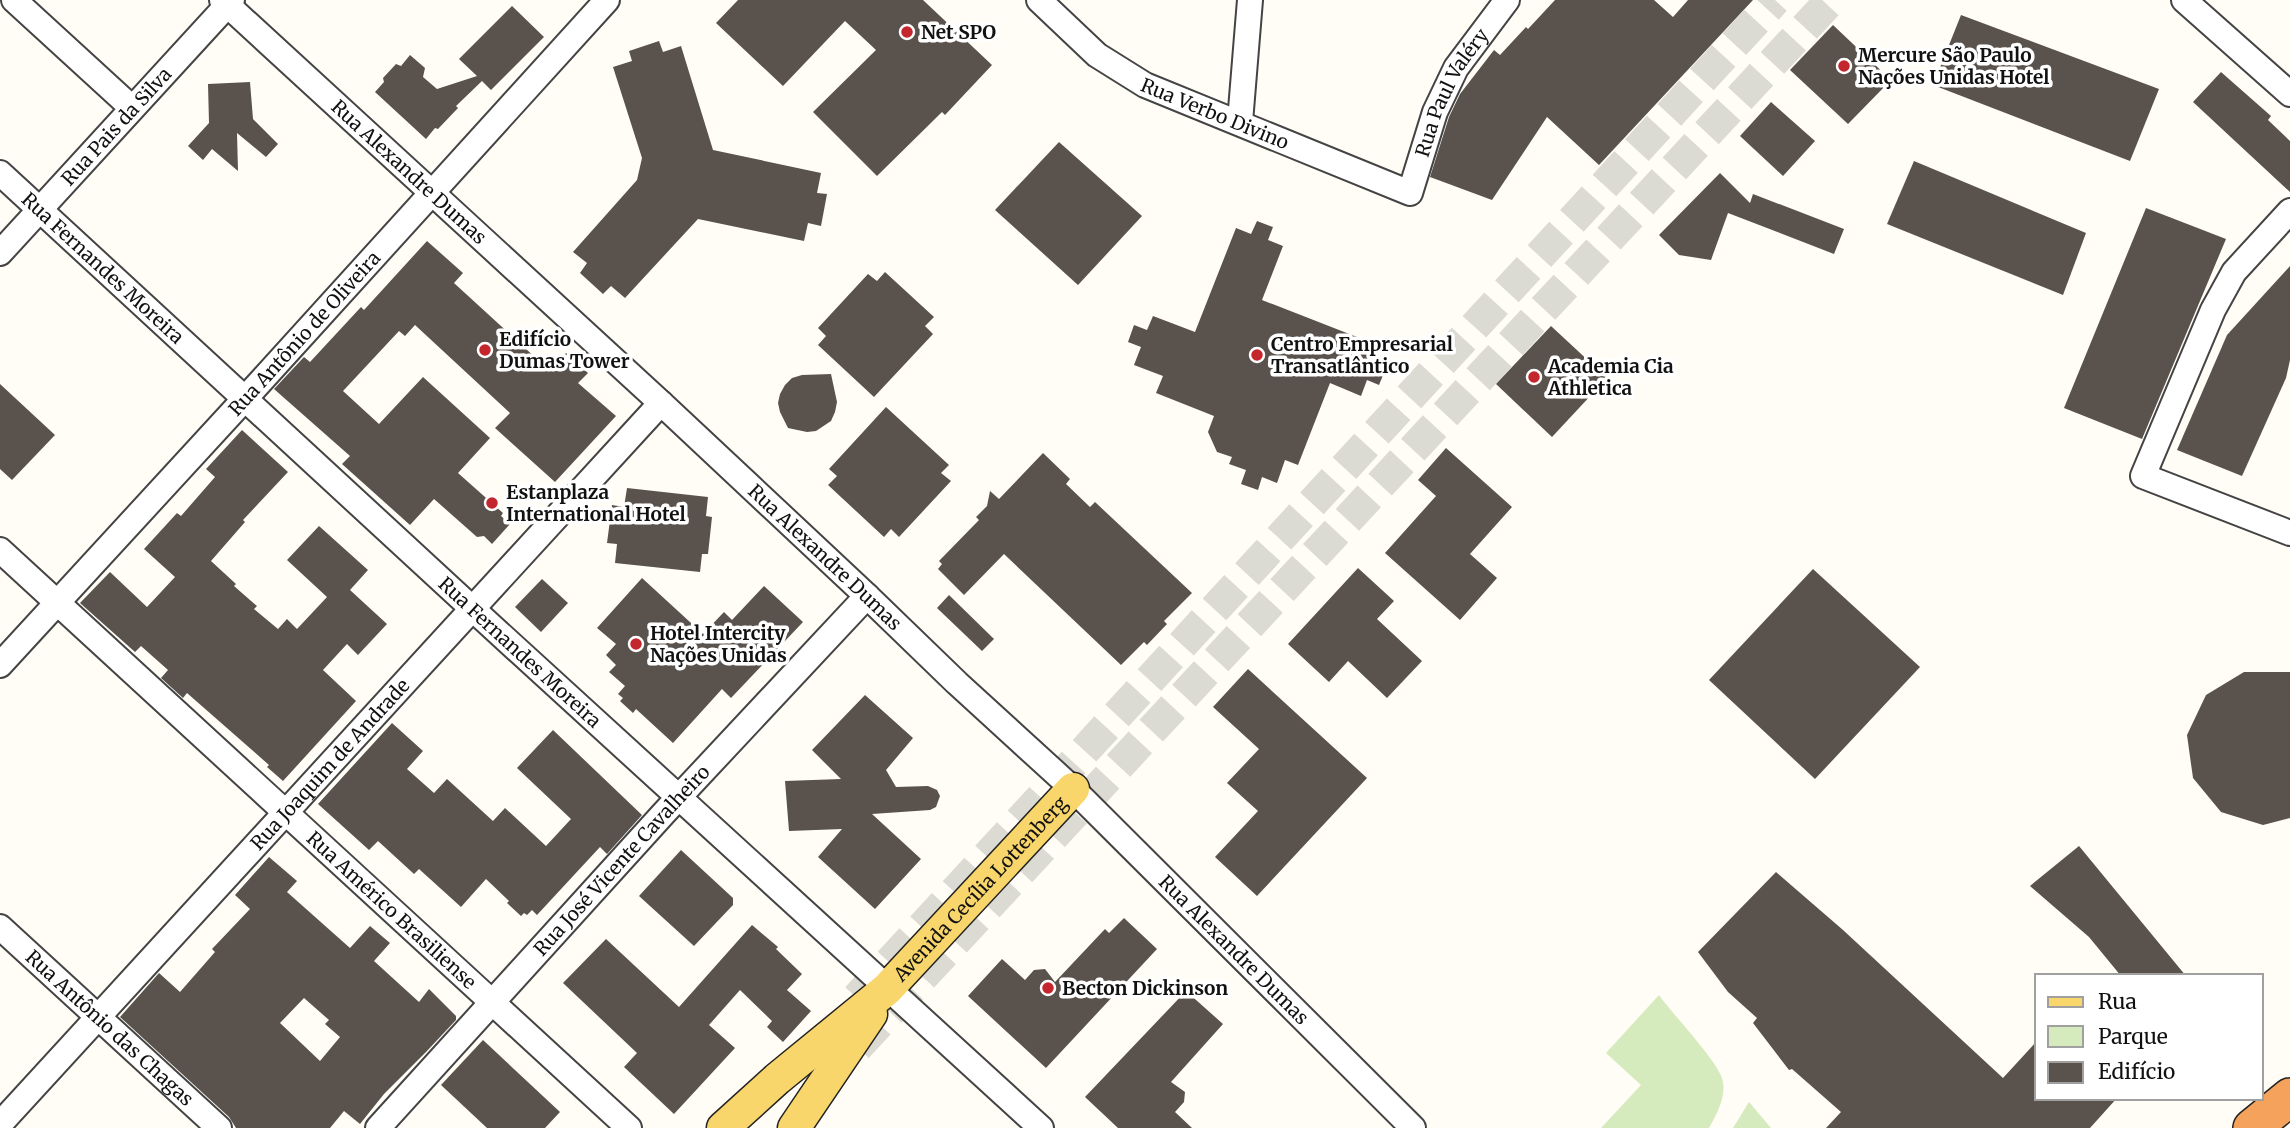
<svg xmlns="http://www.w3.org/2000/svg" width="2290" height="1128" font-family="Merriweather,serif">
  <rect width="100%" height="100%" fill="#fffdf5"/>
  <!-- park -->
  <g fill="#d5ebbd">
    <path d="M1659,995C1672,1014 1721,1064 1723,1082C1726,1098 1716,1115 1709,1128H1601L1641,1085L1606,1053Z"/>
    <polygon points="1749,1102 1771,1128 1733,1128"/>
  </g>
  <!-- building -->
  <g fill="#5a524d" fill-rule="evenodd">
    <polygon points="738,0 923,0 992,65 945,115 942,112 877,176 813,112 876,50 845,21 783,86 716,23"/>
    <polygon points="1555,0 1654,0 1673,17 1688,0 1753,0 1599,165 1547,117 1492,200 1430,177 1449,117 1460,94 1494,50 1500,55 1526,27 1528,29"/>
    <polygon points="512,6 544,37 491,90 482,81 456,106 458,108 438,129 435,128 426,139 375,92 384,82 383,78 396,64 401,66 410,55 425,68 423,77 437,89 477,76 459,59"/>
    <polygon points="1961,15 2159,89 2130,161 1933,85"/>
    <polygon points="1833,25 1891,80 1848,124 1790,70"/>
    <polygon points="659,41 663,52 681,46 713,150 821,173 817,193 827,194 821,226 808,223 804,241 698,219 625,298 611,286 603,294 580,273 587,263 573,252 637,180 642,158 613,67 632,61 629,51"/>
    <polygon points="2221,72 2271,116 2268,120 2290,141 2290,192 2193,102"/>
    <polygon points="250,82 253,119 278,144 266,157 237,133 238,171 212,149 203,160 188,146 209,123 208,84"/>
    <polygon points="1771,102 1815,141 1783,176 1740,136"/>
    <polygon points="1059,142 1142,216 1078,285 995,210"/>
    <polygon points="1914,161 2086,233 2063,295 1887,224"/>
    <polygon points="1720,173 1750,203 1753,194 1844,229 1834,254 1728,213 1711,260 1679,255 1659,235"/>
    <polygon points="2146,208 2226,239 2142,439 2064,408"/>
    <polygon points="1257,221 1273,227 1268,240 1283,246 1262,300 1380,346 1374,364 1386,368 1379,385 1367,380 1361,396 1330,383 1298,465 1285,460 1277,483 1262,477 1258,490 1241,484 1246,470 1229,464 1232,457 1217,452 1208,432 1214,416 1156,393 1163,376 1134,365 1141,347 1128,342 1134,325 1147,330 1153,316 1195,332 1236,228 1251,234"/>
    <polygon points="427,241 463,273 454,283 550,371 566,353 588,373 578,383 616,416 555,482 495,428 510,413 415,325 405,336 399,331 343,391 379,424 423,377 490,438 458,473 503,513 501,516 510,524 492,544 484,536 477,537 434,499 410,525 342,464 350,456 274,389 304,357 310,362 361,307 364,310"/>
    <polygon points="2290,266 2290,360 2286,378 2242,476 2177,450 2227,335"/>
    <polygon points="885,272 934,317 925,326 933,334 874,397 818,345 826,336 818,328 868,274 877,281"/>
    <polygon points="1551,326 1607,378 1552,437 1496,384"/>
    <polygon points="831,374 837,402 835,412 831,421 816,431 807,432 788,428 780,412 778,403 780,394 785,385 792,378 802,375"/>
    <polygon points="0,384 55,435 12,480 0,469"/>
    <polygon points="886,407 949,465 941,473 951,481 899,537 891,529 884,537 828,485 837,476 829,469"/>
    <polygon points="242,430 288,472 243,520 245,522 211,561 236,584 234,586 257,606 254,609 278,629 287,619 297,629 327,597 287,560 319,526 368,570 350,590 387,624 358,655 347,644 323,670 356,701 283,781 267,767 269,765 187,693 183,698 161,678 168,670 141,646 135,652 80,603 110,572 147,607 175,577 144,549 177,513 181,516 215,477 206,469"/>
    <polygon points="1446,448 1512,507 1470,554 1497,578 1460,620 1385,553 1436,496 1418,480"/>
    <polygon points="1043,453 1070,479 1066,484 1090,507 1095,502 1192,593 1164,621 1167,624 1147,645 1144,642 1121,665 1004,554 964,595 938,569 942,564 939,561 979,520 976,517 987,506 990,491 999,499"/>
    <polygon points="627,488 708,497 706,516 712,517 708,554 702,554 700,572 615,563 617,544 607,543 612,505 624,507"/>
    <polygon points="1358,568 1394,601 1377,619 1422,661 1387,698 1348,661 1329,682 1288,644"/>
    <polygon points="1813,569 1920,667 1815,779 1709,680"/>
    <polygon points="642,578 703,634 724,612 732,620 764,586 803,622 731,698 722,689 673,743 636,709 633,713 620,701 623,698 618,694 625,686 609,672 616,665 606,655 616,644 597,628"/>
    <polygon points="542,579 568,603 541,632 515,607"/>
    <polygon points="949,595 994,639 982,651 937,608"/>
    <polygon points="1248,669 1367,778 1257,896 1215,857 1258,811 1227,783 1259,749 1213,707"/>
    <polygon points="2244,672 2290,672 2290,818 2263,825 2221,812 2193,778 2187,735 2206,695"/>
    <polygon points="865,695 913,738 886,770 896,787 928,786 937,790 940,796 936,807 930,810 872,814 921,859 875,909 818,857 842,829 789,831 785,781 841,779 812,750"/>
    <polygon points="392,723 423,751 407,769 434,793 447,779 493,821 505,808 546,846 571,819 517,768 553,730 642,815 607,854 600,847 537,915 532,910 527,915 524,913 521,916 507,903 509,901 486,879 461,907 419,869 414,874 378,841 369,850 318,804"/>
    <polygon points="2079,846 2186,976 2121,976 2089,937 2030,886"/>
    <polygon points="681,850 733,898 733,905 694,946 639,896"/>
    <path d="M269,857L297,881L287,892L350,948L370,926L390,943L374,961L419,1002L429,989L456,1016V1020L426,1052L384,1094L360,1124L344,1111L330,1128H236L229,1117L120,1017L159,973L180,992L215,952L212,949L250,909L235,895ZM304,998L329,1020L325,1024L340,1037L320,1061L280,1023Z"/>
    <polygon points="1776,872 1843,930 2003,1078 2036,1042 2036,1098 2117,1098 2090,1128 1826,1128 1841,1112 1792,1069 1789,1070 1753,1023 1757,1018 1728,992 1698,952"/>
    <polygon points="1124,918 1157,949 1046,1068 968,996 1002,959 1025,980 1034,970 1045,969 1055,982 1105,929 1109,933"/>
    <polygon points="752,925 778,947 776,949 802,974 787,990 811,1011 783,1042 767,1027 772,1021 740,990 709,1025 735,1048 674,1114 624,1067 637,1053 563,983 606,939 679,1007"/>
    <polygon points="1186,991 1223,1024 1171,1082 1185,1092 1184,1102 1175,1112 1192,1128 1118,1128 1085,1097"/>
    <polygon points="483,1040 560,1112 545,1128 487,1128 441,1085"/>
  </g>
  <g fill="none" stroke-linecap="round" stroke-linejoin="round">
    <!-- major-tunnel -->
    <g stroke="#dbdad3" stroke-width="32" stroke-dasharray="32 16" stroke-linecap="butt">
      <polyline points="857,998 1775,0"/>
      <polyline points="857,1047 1831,0"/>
    </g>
    <!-- minor casing -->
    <g stroke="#444" stroke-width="28">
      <g id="minor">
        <polyline points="14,0 132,108"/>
        <path id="s1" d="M222,0L661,403L867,596L957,683L1073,789L1413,1128"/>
        <path id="s2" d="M1039,0L1097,55L1145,85L1410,193L1435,112L1456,68L1507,0"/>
        <polyline points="2184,0 2290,94"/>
        <polyline points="1240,122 1250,0"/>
        <path id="s3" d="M0,173L489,624L1041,1128"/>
        <polyline points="2290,211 2234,272 2213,310 2143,476 2290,533"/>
        <path id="s4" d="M0,253L232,0"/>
        <path id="s5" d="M0,550L629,1128"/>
        <path id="s6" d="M0,665L262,380L607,0"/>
        <path id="s7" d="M0,927L219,1128"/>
        <path id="s8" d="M0,1124L661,403"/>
        <path id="s9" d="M378,1128L664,813L867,596"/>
      </g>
    </g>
    <!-- major casing -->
    <g stroke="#222" stroke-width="35">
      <g id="major">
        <path id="s10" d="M723,1128L777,1079L887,989L1073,789"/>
        <polyline points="794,1128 871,1014"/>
      </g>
    </g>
    <!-- highway casing -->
    <g stroke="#222" stroke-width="40">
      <polyline id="highway" points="2252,1128 2290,1097"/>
    </g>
    <!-- minor -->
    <use href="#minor" stroke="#fff" stroke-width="24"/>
    <!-- major -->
    <use href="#major" stroke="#f9d66b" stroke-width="32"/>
    <!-- highway -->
    <use href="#highway" stroke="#f5a25d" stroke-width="37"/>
  </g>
  <!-- markers -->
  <g fill="#c4262e" stroke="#fff" stroke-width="2.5">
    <circle cx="907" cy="32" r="7"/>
    <circle cx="1844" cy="66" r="7"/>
    <circle cx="485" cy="350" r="7"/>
    <circle cx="1257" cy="355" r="7"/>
    <circle cx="1534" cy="377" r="7"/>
    <circle cx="492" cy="503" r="7"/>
    <circle cx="636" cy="644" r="7"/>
    <circle cx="1048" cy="988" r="7"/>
  </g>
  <g text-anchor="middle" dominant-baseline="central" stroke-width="7" stroke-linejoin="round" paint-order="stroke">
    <!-- poi labels -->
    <g font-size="19" font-weight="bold" fill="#111" stroke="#fff" text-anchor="start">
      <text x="921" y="32">Net SPO</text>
      <text x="1858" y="55">Mercure São Paulo<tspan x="1858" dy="22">Nações Unidas Hotel</tspan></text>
      <text x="499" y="339">Edifício<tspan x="499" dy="22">Dumas Tower</tspan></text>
      <text x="1271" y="344">Centro Empresarial<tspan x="1271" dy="22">Transatlântico</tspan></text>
      <text x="1548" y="366">Academia Cia<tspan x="1548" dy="22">Athletica</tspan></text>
      <text x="506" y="492">Estanplaza<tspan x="506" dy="22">International Hotel</tspan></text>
      <text x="650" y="633">Hotel Intercity<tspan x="650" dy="22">Nações Unidas</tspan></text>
      <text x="1062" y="988">Becton Dickinson</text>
    </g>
    <!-- street labels -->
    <g font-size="19" fill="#111" stroke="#fff">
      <text stroke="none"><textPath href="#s2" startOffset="532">Rua Paul Valéry</textPath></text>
      <text stroke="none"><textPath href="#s2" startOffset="212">Rua Verbo Divino</textPath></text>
      <text stroke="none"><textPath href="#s4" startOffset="172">Rua Pais da Silva</textPath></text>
      <text stroke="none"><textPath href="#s1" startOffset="254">Rua Alexandre Dumas</textPath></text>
      <text stroke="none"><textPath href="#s3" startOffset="140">Rua Fernandes Moreira</textPath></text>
      <text stroke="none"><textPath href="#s6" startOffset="450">Rua Antônio de Oliveira</textPath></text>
      <text stroke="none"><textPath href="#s1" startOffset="821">Rua Alexandre Dumas</textPath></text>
      <text stroke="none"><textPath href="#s3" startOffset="707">Rua Fernandes Moreira</textPath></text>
      <text stroke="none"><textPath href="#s8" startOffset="488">Rua Joaquim de Andrade</textPath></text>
      <text stroke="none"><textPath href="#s9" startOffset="362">Rua José Vicente Cavalheiro</textPath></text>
      <text stroke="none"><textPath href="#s10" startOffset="352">Avenida Cecília Lottenberg</textPath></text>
      <text stroke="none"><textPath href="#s5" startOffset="532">Rua Américo Brasiliense</textPath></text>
      <text stroke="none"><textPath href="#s1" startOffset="1388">Rua Alexandre Dumas</textPath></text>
      <text stroke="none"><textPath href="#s7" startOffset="149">Rua Antônio das Chagas</textPath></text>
    </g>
  </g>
  <!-- legend -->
  <rect x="2035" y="974" width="228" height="126" fill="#ffffff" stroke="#a0a0a0" stroke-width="2"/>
  <rect x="2048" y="997" width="35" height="10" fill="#f9d66b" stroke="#a0a0a0" stroke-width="2"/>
  <text x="2098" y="1009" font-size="21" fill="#111111">Rua</text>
  <rect x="2048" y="1026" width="35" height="21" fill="#d5ebbd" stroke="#a0a0a0" stroke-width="2"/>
  <text x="2098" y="1044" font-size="21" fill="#111111">Parque</text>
  <rect x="2048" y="1062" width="35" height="21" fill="#5a524d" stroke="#a0a0a0" stroke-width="2"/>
  <text x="2098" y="1079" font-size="21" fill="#111111">Edifício</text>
</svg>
